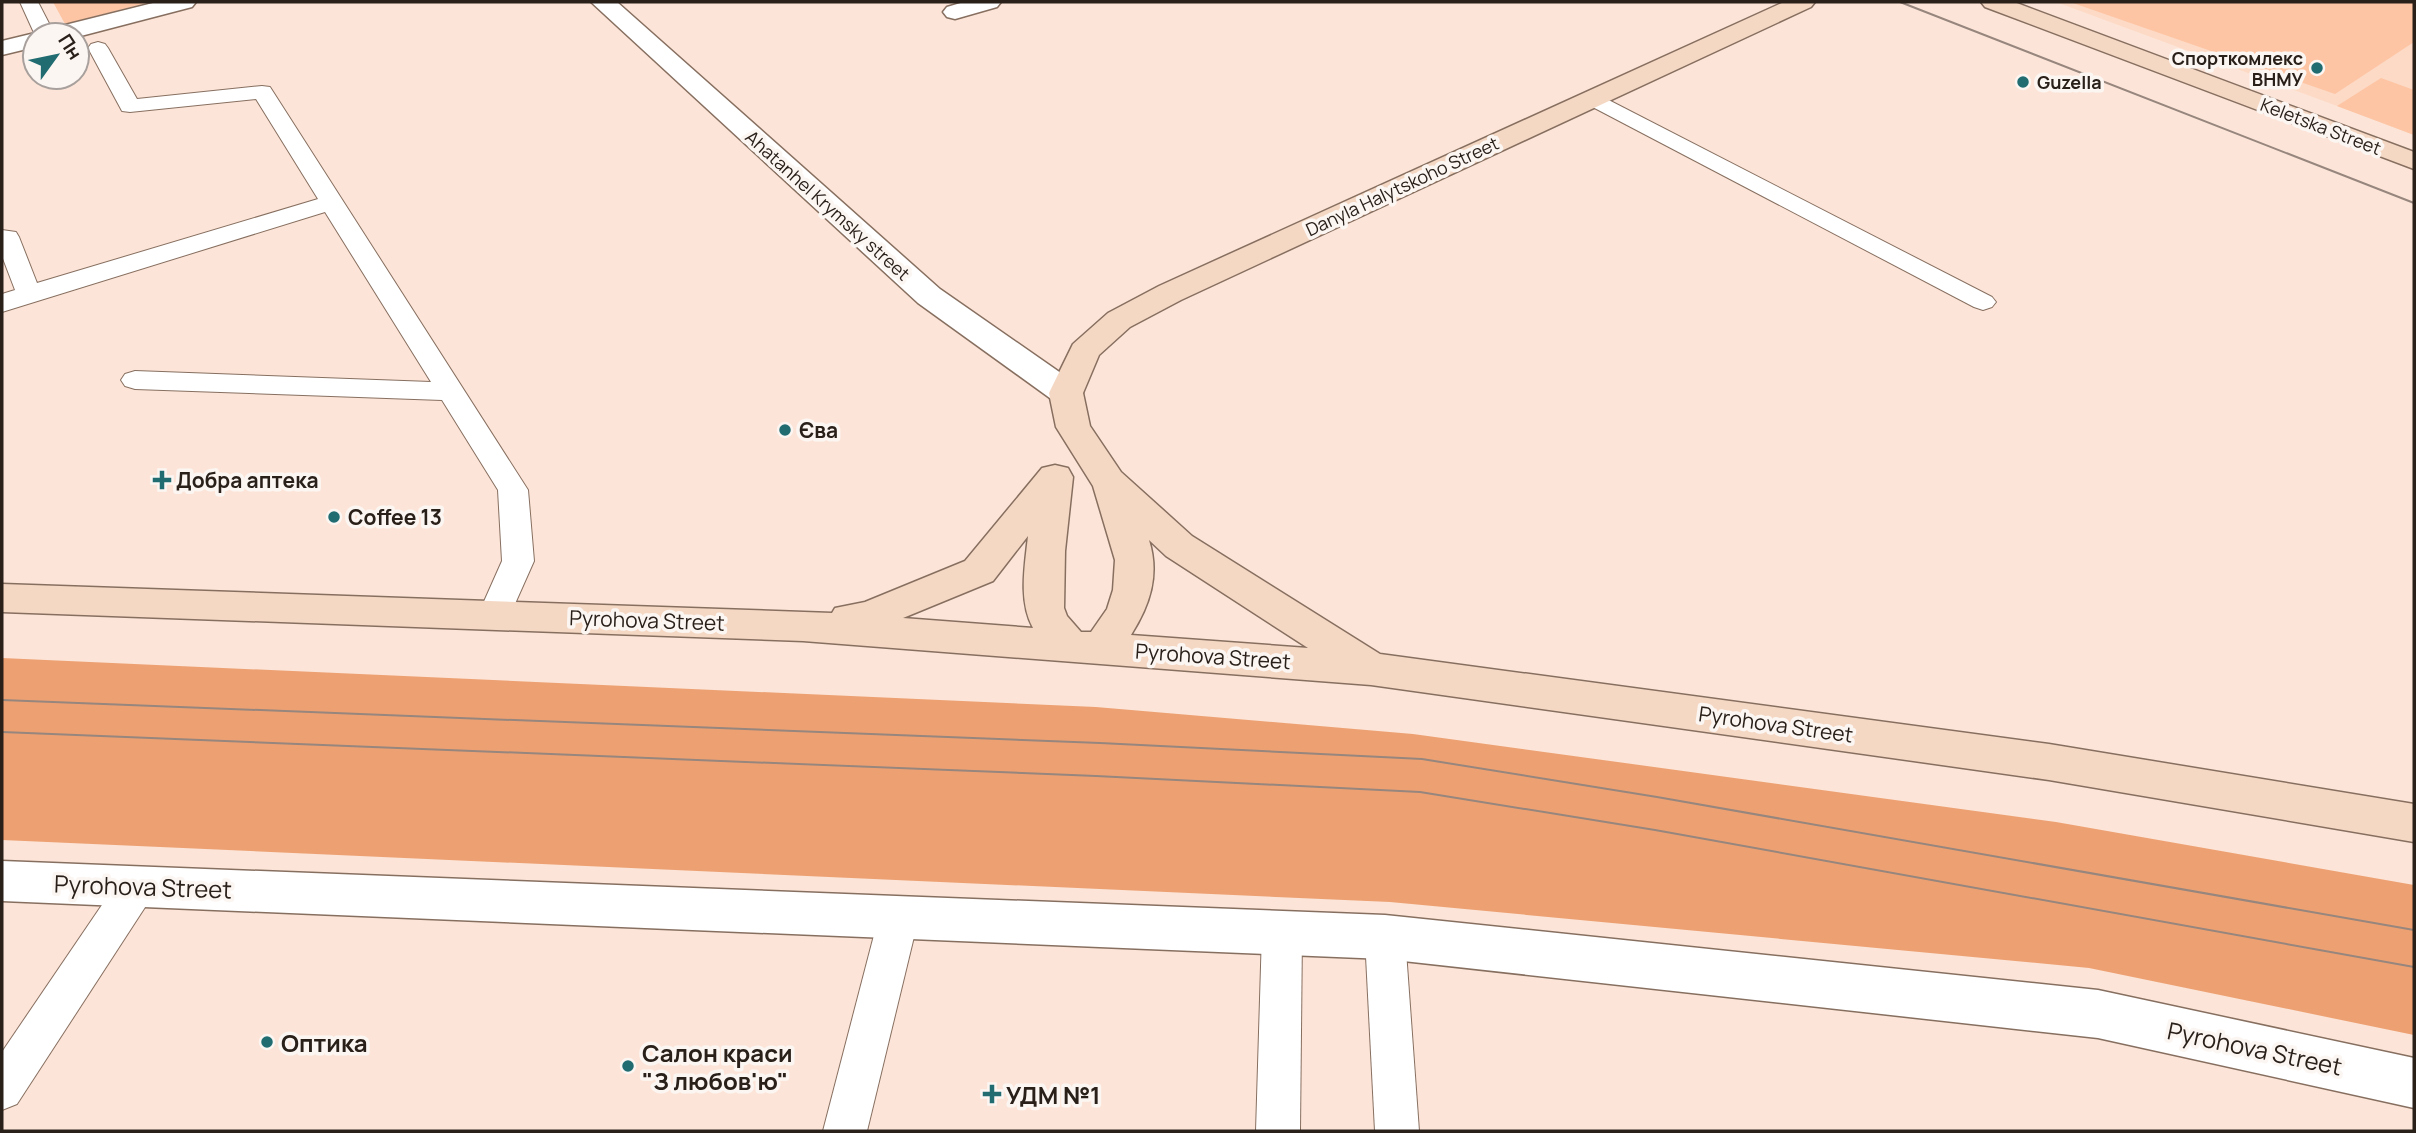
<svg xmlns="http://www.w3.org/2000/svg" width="2416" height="1133" font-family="Manrope,sans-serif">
  <rect width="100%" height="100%" fill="#fce5d8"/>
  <!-- built -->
  <polygon fill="#fddac6" points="2056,2 2414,2 2414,135 2337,106"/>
  <!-- green -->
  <g fill="#fdc5a4">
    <polygon points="53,2 150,2 65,24"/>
    <polygon points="2070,2 2414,2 2414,42 2335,94"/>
    <polygon points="2381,78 2414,90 2414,135 2337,106"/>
  </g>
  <!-- forest -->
  <polygon fill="#eda173" points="2,658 1096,707 1413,734 2056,822 2414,885 2414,1035 2089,968 1390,902 2,840"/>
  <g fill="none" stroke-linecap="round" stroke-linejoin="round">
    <!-- service casing -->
    <g stroke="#876f60" stroke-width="2">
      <g id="service">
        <polygon points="20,2 38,2 55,35 35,35"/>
        <polygon points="98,42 105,44 108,48 137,99 262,86 270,87 528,490 534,561 506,624 494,627 482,624 478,615 502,561 498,490 442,400 135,389 125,386 121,380 125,374 135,371 431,382 325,212 2,312 2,294 15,290 2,256 2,230 16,232 19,237 37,283 318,199 256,99 130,112 122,111 88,48 91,44"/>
        <polygon points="1593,92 1992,297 1996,302 1992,307 1983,310 1974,307 1585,103 1582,98 1585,93"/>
        <polygon points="137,869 151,874 156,886 151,898 17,1104 2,1110 2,1052 123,874"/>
        <polygon points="899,899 913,904 919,916 867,1131 823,1131 879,916 885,904"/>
        <polygon points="1282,915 1296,920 1302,933 1300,1131 1256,1131 1262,933 1268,920"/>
        <polygon points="1385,919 1399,924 1405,937 1419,1131 1375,1131 1365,937 1371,924"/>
      </g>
    </g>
    <!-- minor casing -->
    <g stroke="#876f60" stroke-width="3">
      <g id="minor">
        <polygon points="157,2 196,2 192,7 77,37 35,35 35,47 2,55 2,41 35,33 42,34 45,30"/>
        <polygon points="591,2 617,2 940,289 1078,385 1083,393 1078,401 1066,404 1054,401 918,303"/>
        <polygon points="964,2 1001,2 997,7 955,19 947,17 943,12 947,7"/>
        <polygon points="2,861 1385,915 2098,990 2414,1058 2414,1108 2098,1038 1385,959 2,901"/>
      </g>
    </g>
    <!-- secondary casing -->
    <g stroke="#876f60" stroke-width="3">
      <g id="secondary">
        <path d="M1784,2H1815L1811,7L1181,300L1130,327L1099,355L1083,393L1090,426L1121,472L1192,536L1380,654L2049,744L2414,804V842L2049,780L1371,685L803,641L2,612V584L832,613L835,608L865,602L965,561L1042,468L1055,465L1068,468L1073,477L1065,551L1064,608L1067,616L1081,632H1091L1107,609L1113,590L1115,560L1093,486L1056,427L1049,393L1073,344L1108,313L1159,286ZM1028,536C1025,565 1018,601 1033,628L903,618L993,581ZM1149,540L1166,556L1308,648L1131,635C1150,605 1160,575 1149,540Z"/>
        <polygon points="1981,2 2014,2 2414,152 2414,169 1985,7"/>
      </g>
    </g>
    <!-- service -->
    <use href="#service" fill="#fff" fill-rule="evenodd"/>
    <!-- minor -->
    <use href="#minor" fill="#fff" fill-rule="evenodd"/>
    <!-- secondary -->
    <use href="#secondary" fill="#f4d8c4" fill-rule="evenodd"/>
    <!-- tram -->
    <g stroke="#97867d" stroke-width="2">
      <polyline points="1900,2 2414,203"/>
      <polyline points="2,700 1100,743 1422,759 1657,797 2414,930"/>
      <polyline points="2,732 1096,776 1420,792 1655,830 2414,967"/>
    </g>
  </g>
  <!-- markers -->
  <g fill="#206c71" stroke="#fcf6f3" stroke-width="2.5">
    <circle cx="2317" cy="68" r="7"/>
    <circle cx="2023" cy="82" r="7"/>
    <circle cx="785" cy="430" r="7"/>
    <path d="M158.5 469.5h7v7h7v7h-7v7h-7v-7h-7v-7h7z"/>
    <circle cx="334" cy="517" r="7"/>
    <circle cx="267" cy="1042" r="7"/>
    <circle cx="628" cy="1066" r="7"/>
    <path d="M988.5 1083.5h7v7h7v7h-7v7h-7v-7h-7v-7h7z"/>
  </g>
  <g text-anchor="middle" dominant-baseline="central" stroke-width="7" stroke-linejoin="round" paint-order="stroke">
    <!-- far-poi labels -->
    <g font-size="18" font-weight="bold" fill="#2a201a" stroke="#fcf6f3" text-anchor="end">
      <text x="2303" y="58">Спорткомлекс<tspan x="2303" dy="21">ВНМУ</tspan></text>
      <text x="2037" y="82" text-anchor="start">Guzella</text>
    </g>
    <!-- far-street labels -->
    <g font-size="18" fill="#2a201a" stroke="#fcf6f3">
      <text transform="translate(2321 126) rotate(21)">Keletska Street</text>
      <text transform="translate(1402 186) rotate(-25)">Danyla Halytskoho Street</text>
      <text transform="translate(828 205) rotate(42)">Ahatanhel Krymsky street</text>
    </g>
    <!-- poi labels -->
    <g font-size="21" font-weight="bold" fill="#2a201a" stroke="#fcf6f3" text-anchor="start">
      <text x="799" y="430">Єва</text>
      <text x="176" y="480">Добра аптека</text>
      <text x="348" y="517">Coffee 13</text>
    </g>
    <!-- street labels -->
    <g font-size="21" fill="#2a201a" stroke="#fcf6f3">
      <text transform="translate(647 620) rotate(2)">Pyrohova Street</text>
      <text transform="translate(1213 656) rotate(4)">Pyrohova Street</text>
      <text transform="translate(1776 724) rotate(8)">Pyrohova Street</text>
    </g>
    <!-- near-street labels -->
    <g font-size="24" fill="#2a201a" stroke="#fcf6f3">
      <text transform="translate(143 886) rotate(2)">Pyrohova Street</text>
      <text transform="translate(2255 1048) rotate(12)">Pyrohova Street</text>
    </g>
    <!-- near-poi labels -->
    <g font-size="24" font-weight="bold" fill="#2a201a" stroke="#fcf6f3" text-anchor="start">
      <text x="281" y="1042">Оптика</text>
      <text x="642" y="1052">Салон краси<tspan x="642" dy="28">"З любов'ю"</tspan></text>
      <text x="1006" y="1094">УДМ №1</text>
    </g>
  </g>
  <!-- border -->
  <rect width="2416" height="1133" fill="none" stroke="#2a201a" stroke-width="7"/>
  <!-- north arrow -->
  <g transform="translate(56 56) rotate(57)"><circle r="33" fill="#fcf6f3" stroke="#a8a09c" stroke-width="2"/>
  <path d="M0-5L12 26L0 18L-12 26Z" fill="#206c71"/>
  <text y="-10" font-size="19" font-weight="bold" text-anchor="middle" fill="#2a201a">Пн</text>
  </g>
</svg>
